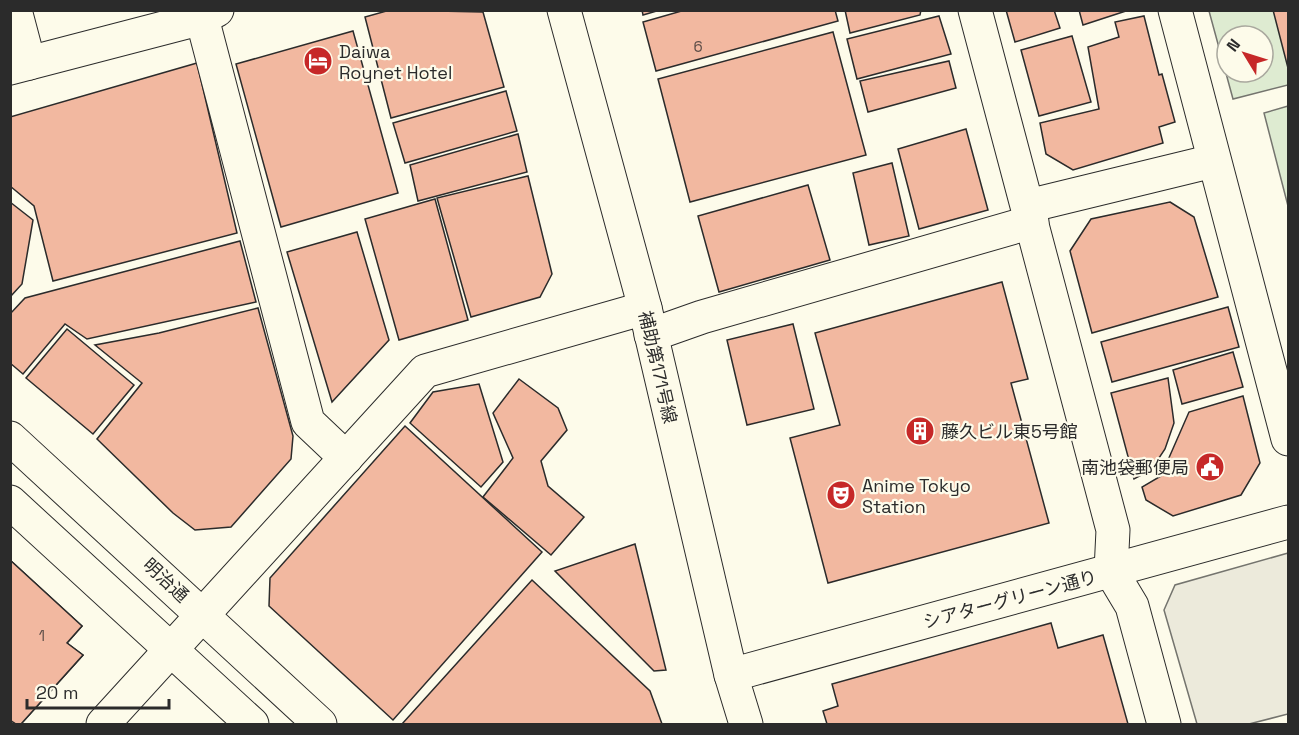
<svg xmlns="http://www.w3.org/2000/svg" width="1299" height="735" font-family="'Space Grotesk','Noto Sans JP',sans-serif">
  <rect width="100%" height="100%" fill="#fdfbea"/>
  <!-- green -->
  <g fill="#deebd1" stroke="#74746e" stroke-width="1.5" fill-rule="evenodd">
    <path d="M1209,11H1288V85L1233,99ZM1227,36H1263V72H1227Z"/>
    <polygon points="1288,106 1288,206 1264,113"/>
  </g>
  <!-- parking -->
  <polygon fill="#eceadb" stroke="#74746e" stroke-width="1.5" points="1288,553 1288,714 1249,724 1197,724 1164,610 1175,585"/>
  <!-- building -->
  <g fill="#f2b8a0" stroke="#2b2b2b" stroke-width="1.5">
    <polygon points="390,10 483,12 504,87 391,118 365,17"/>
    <polygon points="642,10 660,10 643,15"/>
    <polygon points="685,10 835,10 838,21 656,71 643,22"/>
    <polygon points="845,10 921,10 920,15 850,33"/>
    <polygon points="1006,10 1054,10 1060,28 1015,42"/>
    <polygon points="1079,10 1129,10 1083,25"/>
    <polygon points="1273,10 1288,10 1288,68"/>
    <polygon points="939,16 951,54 857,79 847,39"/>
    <polygon points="1144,16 1159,75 1162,74 1175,122 1159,127 1163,143 1073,170 1046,154 1040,123 1099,109 1088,47 1119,37 1115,22"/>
    <polygon points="353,31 398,193 281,227 236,64"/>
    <polygon points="833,32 866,155 690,202 658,79"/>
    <polygon points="1072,36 1091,102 1039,116 1021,50"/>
    <polygon points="949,61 956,88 868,112 860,81"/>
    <polygon points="197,63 237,233 53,281 34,206 10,186 10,117"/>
    <polygon points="506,91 517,131 405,163 393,123"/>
    <polygon points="966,129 988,210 919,229 898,149"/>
    <polygon points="518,134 527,172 418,201 410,165"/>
    <polygon points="892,163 909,236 869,245 853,173"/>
    <polygon points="528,176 552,274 540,297 471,317 437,198"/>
    <polygon points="808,185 830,260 719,292 698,216"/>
    <polygon points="435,199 468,320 399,340 365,219"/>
    <polygon points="10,202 33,220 22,284 10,297"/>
    <polygon points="1170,202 1194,217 1218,297 1092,333 1070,251 1091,219"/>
    <polygon points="357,232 389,340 332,402 287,252"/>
    <polygon points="240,241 256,302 87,339 65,324 23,374 10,363 10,314 25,298"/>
    <polygon points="1002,282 1028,379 1011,383 1049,523 828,583 790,438 840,425 815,333"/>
    <polygon points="1228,307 1239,347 1112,382 1101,342"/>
    <polygon points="258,308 293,436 291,459 231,527 195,530 173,513 97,439 142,383 95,345 159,333"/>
    <polygon points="793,324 814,409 747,425 727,340"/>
    <polygon points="67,329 134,385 93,434 26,378"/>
    <polygon points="1233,352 1243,387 1182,404 1173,370"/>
    <polygon points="1168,378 1174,423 1165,449 1151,470 1134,479 1111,393"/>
    <polygon points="519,379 558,408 567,430 541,461 548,486 584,517 551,555 483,497 513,458 493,413"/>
    <polygon points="479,384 503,462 481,487 410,423 433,392"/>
    <polygon points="1243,396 1260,463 1241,495 1173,516 1146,500 1142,487 1161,476 1189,412"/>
    <polygon points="405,426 542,552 393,720 269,606 270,578"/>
    <polygon points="635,544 666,670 654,671 555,571"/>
    <polygon points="10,560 82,626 67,643 83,655 21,724 16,724 10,720"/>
    <polygon points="10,560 82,626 67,643 83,655 21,724 16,724 10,720"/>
    <polygon points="532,580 650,691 662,724 402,724"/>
    <polygon points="1051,623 1058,648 1103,635 1128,724 827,724 823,711 838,706 832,684"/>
  </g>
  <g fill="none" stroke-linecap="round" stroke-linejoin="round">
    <!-- minor casing -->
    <g stroke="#2b2b2b" stroke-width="35">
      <g id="minor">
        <polyline points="15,10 29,63"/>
        <polyline points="564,10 645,308 731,675 746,724"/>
        <polyline points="975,10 1113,530 1111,571 1132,606 1164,724"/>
        <polyline points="1175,10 1288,439"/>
        <polyline points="202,18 308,422 346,458"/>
        <polyline points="10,68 202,18 217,10"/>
        <polyline points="1028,206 1213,161"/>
        <polyline points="651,335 702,317 1032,222"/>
        <polyline points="731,675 1288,522"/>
        <polyline points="103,724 425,371 645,308"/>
      </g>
    </g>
    <!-- major casing -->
    <g stroke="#2b2b2b" stroke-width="35">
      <g id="major">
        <polyline points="10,438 320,724"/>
        <polyline points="10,502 252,724"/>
      </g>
    </g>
    <!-- minor -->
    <use href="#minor" stroke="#fdfbea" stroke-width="33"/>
    <!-- major -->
    <use href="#major" stroke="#fdfbea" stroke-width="33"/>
  </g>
  <!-- icons -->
  <defs>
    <g id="hotel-disc" transform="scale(1.5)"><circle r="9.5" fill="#c62828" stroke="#fdfbea"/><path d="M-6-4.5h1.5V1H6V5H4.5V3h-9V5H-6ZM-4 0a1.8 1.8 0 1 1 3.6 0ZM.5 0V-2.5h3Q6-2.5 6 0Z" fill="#fff"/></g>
    <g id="building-disc" transform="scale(1.5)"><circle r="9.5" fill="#c62828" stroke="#fdfbea"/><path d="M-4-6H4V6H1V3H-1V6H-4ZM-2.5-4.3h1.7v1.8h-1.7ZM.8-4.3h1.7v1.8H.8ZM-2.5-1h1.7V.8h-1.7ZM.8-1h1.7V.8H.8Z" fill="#fff"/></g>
    <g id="civic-disc" transform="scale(1.5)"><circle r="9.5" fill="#c62828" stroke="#fdfbea"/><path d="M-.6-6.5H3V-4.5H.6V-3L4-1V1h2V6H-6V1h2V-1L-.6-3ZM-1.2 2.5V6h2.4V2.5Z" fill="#fff"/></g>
    <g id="theatre-disc" transform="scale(1.5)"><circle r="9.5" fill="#c62828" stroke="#fdfbea"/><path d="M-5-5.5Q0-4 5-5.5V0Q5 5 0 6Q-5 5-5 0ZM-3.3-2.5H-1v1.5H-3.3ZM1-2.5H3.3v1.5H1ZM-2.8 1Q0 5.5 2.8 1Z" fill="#fff"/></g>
  </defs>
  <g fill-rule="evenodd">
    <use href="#hotel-disc" x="318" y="61"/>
    <use href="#building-disc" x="920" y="431"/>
    <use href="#civic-disc" x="1210" y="467"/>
    <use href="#theatre-disc" x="841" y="495"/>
  </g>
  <g text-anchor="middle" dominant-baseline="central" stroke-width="4.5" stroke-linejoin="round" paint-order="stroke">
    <!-- number labels -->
    <g font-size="15" fill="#5d4e48">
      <text x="698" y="46">6</text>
      <text x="42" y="635">1</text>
    </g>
    <!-- poi labels -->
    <g font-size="18" fill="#2b2b2b" stroke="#fdfbea" text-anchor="start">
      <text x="339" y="51">Daiwa<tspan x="339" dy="21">Roynet Hotel</tspan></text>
      <text x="941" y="431">藤久ビル東5号館</text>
      <text x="1189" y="467" text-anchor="end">南池袋郵便局</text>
      <text x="862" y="485">Anime Tokyo<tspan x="862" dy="21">Station</tspan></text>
    </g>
    <!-- street labels -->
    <g font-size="18" fill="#2b2b2b" stroke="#fdfbea">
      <text transform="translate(658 367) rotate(77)">補助第171号線</text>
      <text transform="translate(166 580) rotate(43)">明治通</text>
      <text transform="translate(1010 599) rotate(-15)">シアターグリーン通り</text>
    </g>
  </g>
  <!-- border -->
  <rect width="1299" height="735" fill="none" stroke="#2b2b2b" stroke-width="24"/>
  <!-- north arrow -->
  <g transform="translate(1245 54) rotate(308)"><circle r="28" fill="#fdfbea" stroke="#a9a89e" stroke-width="1.5"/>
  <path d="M0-4.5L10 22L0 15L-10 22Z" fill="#c62828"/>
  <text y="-9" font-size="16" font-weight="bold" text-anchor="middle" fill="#2b2b2b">N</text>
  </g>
  <!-- scale -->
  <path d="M27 699v9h142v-9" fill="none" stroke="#2b2b2b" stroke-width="3"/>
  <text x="36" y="699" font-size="18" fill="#2b2b2b" stroke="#fdfbea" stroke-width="4.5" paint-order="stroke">20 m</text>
</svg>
